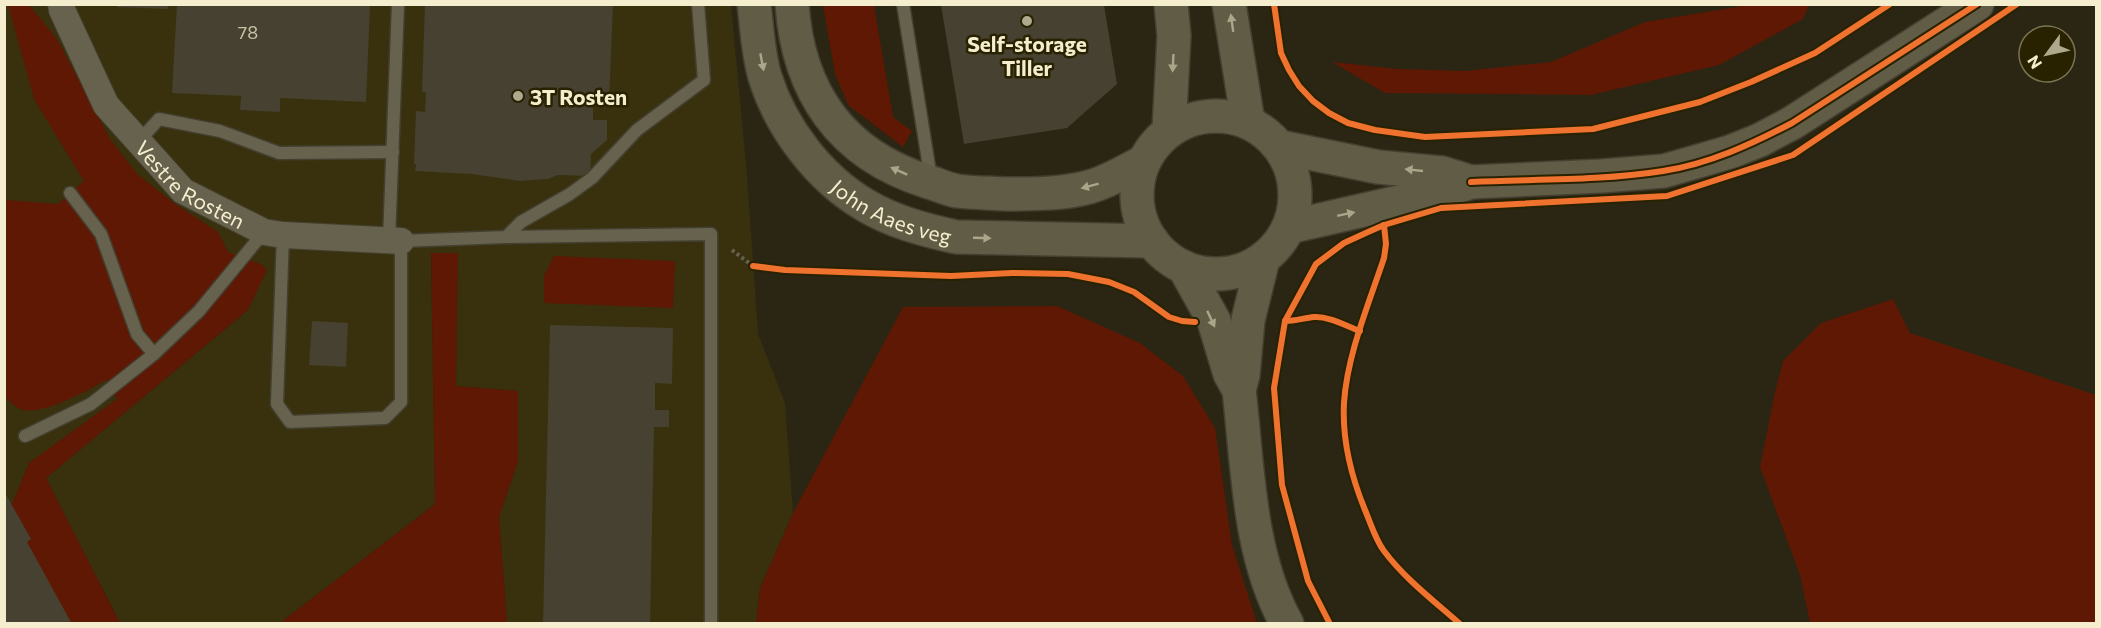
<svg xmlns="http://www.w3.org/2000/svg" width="2101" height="628" font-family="Commissioner,sans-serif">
  <rect width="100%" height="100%" fill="#2a2613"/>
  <!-- built -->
  <polygon fill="#39310d" points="5,5 731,5 747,175 758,334 785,403 793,513 760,588 756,623 507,623 499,517 518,461 518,391 456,386 457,253 431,253 435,504 280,623 120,623 46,478 248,310 176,357 29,463 5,521"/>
  <!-- green -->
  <g fill="#5e1803">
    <polygon points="1755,4 1809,5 1803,19 1719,65 1591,95 1385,93 1332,62 1398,69 1465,71 1551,62 1645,22"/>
    <path d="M8,5H29L57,39L110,139L138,175L174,203L218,232L228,252L261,264L267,270L248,310L46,478L120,623H5V521L29,463L117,399L106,380C88,390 41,417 20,409C15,407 9,401 5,397V200L58,204L84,181L34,99Z"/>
    <polygon points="823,5 874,5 893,117 912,131 903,147 848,105 835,74"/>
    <polygon points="431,253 458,253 456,386 518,391 518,461 499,517 507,623 280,623 435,504"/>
    <polygon points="554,256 675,261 673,308 544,303 544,276"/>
    <polygon points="1893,299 1910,333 2096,395 2096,623 1810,623 1800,575 1760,467 1775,392 1783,361 1821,323"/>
    <polygon points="1057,306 1140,343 1183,376 1215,428 1232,545 1257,623 756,623 760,588 793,513 903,307"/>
  </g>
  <!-- building -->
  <g fill="#464130">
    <polygon points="117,4 168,4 168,9 117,7"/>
    <polygon points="177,4 370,6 366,102 280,98 280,112 240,110 241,96 172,93"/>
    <polygon points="425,4 613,4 609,102 593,101 593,120 607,120 607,140 591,154 590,176 558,175 548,179 520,181 472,174 415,171 416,164 414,164 416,111 425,112 426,92 422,92"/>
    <polygon points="941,5 1104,5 1117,84 1067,128 964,144"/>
    <polygon points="312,321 348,323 346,367 309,365"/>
    <polygon points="550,325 673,328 672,384 655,383 655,410 669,410 669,427 654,427 650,624 543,624"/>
    <polygon points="4,491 31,539 27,542 72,624 4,624"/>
  </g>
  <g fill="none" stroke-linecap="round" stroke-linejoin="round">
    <!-- lane casing -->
    <g stroke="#444031" stroke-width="15">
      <g id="lane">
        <polyline points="903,4 931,179"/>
        <polyline points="138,142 159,119 220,131 279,153 393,152"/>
        <polyline points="70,193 101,234 137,334 154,354"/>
        <polyline points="283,235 277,404 290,422 385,418 401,402 401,241 506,237 521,222 570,194 592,178 637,130 704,80 698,4"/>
        <polyline points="506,237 711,234 711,624"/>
        <polyline points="389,240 398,4"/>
        <polyline points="25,436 91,404 154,354 199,311 264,232"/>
      </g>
    </g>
    <!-- street casing -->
    <g stroke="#444031" stroke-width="28">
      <g id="street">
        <path id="s1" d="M61,4L62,10L106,105L183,191L264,232L283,235L401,241"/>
      </g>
    </g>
    <!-- secondary casing -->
    <g stroke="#444031" stroke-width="36">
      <g id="secondary">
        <path id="s2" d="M754,4C757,28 758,54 765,77C781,128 819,178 865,205C893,222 925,230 956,237L1152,241"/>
        <path d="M792,4C798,92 841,154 926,181C936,184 947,189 957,191C973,193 990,193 1007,194C1034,194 1063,194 1089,187C1108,182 1126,171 1143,162"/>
        <polyline points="1229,4 1248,122"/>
        <circle cx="1216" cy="195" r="79"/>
        <polyline points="1169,130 1174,36 1171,4"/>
        <polyline points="1280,147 1378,167 1442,173 1471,182"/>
        <polyline points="1289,227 1443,192 1471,182 1602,176 1664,171 1730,152 1760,140 1792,123 1977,4"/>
        <path d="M1184,267L1214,321L1230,374L1239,390C1248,467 1248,554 1287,624"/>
        <polyline points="1239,390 1243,375 1248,320 1263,259"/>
      </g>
    </g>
    <!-- path -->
    <polyline stroke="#666250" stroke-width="4" stroke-dasharray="3 3" stroke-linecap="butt" points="732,250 753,266"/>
    <!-- lane -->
    <use href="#lane" stroke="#66624d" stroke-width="12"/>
    <!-- street -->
    <use href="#street" stroke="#66624d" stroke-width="26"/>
    <!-- secondary -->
    <use href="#secondary" stroke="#615c45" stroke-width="33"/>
    <!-- cycleway casing -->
    <g stroke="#292201" stroke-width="10">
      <g id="cycleway">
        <polyline points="1274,4 1281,53 1289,70 1299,86 1313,101 1329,113 1348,123 1375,130 1425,137 1593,129 1700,102 1751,82 1815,53 1890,4"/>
        <path d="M1471,182C1534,179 1600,181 1663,171C1709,164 1752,144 1792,123L1977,4"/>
        <path d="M1384,225L1386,244L1384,258C1369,303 1347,355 1344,403C1342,440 1351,476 1365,510C1371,524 1375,539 1384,551C1405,579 1434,601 1460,624"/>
        <polyline points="753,266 785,270 951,276 1012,273 1068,274 1109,282 1134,292 1169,317 1182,321 1195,322"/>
        <path d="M1285,321C1295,321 1304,318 1314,317C1329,316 1346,326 1360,331"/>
        <polyline points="1330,624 1308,581 1282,485 1274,388 1285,321 1316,264 1344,243 1368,232 1384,225 1441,208 1667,196 1793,155 2017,4"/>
      </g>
    </g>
    <!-- cycleway -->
    <use href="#cycleway" stroke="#ef722f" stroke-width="6"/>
  </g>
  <!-- one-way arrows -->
  <defs><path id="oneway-solid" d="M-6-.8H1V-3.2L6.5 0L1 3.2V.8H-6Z" transform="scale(1.5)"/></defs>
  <g fill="#aba58a">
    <use href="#oneway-solid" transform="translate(1232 23) rotate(-98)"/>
    <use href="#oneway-solid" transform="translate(762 62) rotate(79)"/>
    <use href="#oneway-solid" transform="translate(1173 63) rotate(93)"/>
    <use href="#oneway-solid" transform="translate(1414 170) rotate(-174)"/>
    <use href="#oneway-solid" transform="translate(899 171) rotate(-156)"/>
    <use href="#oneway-solid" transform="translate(1090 186) rotate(165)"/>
    <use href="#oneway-solid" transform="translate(1346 214) rotate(-12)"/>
    <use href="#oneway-solid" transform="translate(982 238) rotate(2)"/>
    <use href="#oneway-solid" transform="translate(1211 319) rotate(65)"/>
  </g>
  <!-- markers -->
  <g fill="#aea88d" stroke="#292201" stroke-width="2">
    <circle cx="1027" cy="21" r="6"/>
    <circle cx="518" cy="96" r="6"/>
  </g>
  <g text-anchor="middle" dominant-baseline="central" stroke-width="5" stroke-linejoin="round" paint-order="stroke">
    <!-- number labels -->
    <g font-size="18" fill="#c9c3a6">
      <text x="248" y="32">78</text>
    </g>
    <!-- poi labels -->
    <g font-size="21" font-weight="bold" fill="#f5eece" stroke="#292201">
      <text x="1027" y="43">Self-storage<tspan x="1027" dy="24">Tiller</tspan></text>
      <text x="530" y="96" text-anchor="start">3T Rosten</text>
    </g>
    <!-- street labels -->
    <g font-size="21" fill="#f5eece" stroke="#292201">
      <text stroke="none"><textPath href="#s1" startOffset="228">Vestre Rosten</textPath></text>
      <text stroke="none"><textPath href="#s2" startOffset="267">John Aaes veg</textPath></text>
    </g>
  </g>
  <!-- border -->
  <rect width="2101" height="628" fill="none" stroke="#f5eece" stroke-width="12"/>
  <!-- north arrow -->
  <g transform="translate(2047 54) rotate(237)"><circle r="28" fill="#292201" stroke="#7b7453" stroke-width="1.5"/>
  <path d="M0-4.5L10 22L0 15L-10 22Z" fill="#aea88d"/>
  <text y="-9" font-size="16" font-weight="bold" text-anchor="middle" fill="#f5eece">N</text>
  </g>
</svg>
